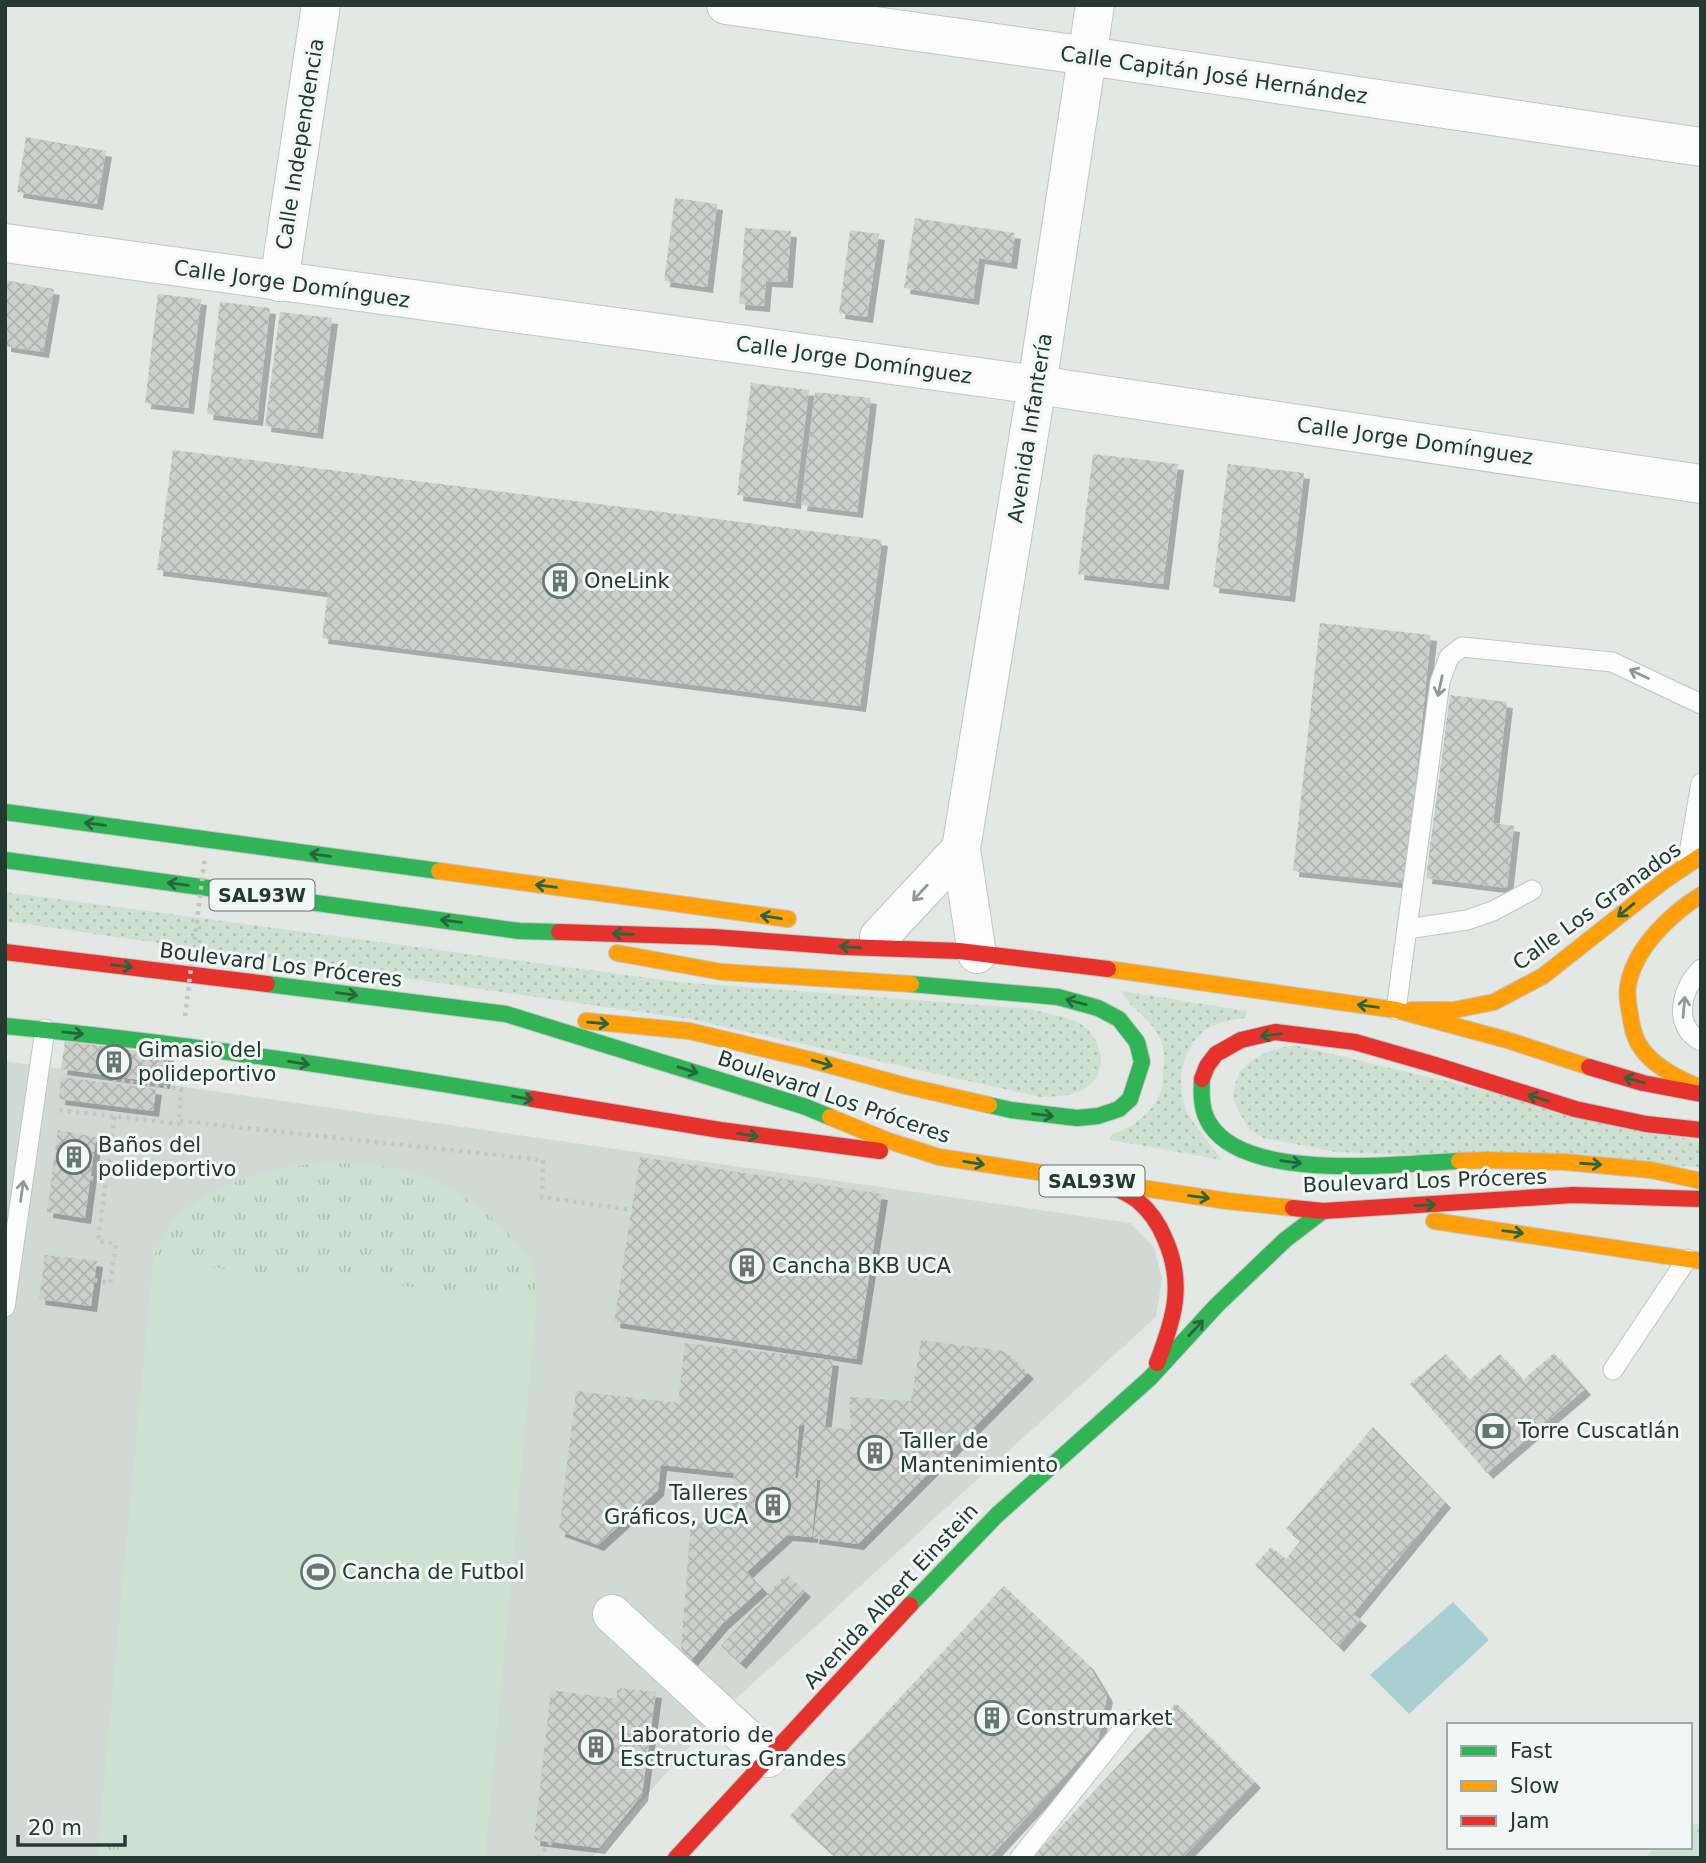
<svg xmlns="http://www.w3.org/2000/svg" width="1706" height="1863" font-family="'DejaVu Sans',sans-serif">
  <defs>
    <pattern id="grass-tufts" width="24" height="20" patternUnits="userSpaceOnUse" patternTransform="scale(1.75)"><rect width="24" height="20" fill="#cee0d2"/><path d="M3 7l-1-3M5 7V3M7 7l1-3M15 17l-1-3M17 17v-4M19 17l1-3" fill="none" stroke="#b1c1b5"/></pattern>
    <pattern id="forest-firs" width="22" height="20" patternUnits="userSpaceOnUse" patternTransform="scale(1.75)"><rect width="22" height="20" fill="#cee0d2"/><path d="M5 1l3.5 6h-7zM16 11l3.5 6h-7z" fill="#b1c1b5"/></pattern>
    <pattern id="garden-dots" width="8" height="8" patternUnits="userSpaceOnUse" patternTransform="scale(1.75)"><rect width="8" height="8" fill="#cee0d2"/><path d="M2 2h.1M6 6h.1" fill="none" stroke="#b1c1b5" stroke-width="1.8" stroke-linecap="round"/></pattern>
    <pattern id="building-cross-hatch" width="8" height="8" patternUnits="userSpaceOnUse" patternTransform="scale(1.75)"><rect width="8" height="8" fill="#ccd1ce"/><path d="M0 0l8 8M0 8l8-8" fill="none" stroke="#afb4b1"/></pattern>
    <filter id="shadow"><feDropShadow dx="6" dy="6" stdDeviation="0" flood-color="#0004"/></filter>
  </defs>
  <rect width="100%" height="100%" fill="#e3e8e5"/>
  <!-- built -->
  <polygon fill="#d1d9d5" points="5,1061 1130,1223 1154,1247 1162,1278 1156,1317 716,1717 591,1858 5,1858"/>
  <!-- grass -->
  <g fill="url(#grass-tufts)">
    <path d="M319,1163C344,1163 375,1163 400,1169C445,1179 508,1221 530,1262C536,1273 537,1286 537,1299L153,1262C170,1191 256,1170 319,1163Z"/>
    <polygon points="98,1845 227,1858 99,1858"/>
  </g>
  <!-- forest -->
  <polygon fill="url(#forest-firs)" points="1701,1824 1701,1858 1645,1858 1655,1847 1690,1847 1690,1825"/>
  <!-- garden -->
  <g fill="url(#garden-dots)">
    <path d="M5,892L679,982L1031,1009C1044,1013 1069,1017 1079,1023C1101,1036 1111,1070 1087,1087C1073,1097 1057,1096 1040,1097L690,1019L5,921Z"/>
    <path d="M1122,991L1247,1011L1246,1018C1232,1019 1216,1022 1204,1031C1181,1050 1175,1084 1187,1111C1195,1128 1211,1144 1222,1160L1110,1140L1112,1134C1134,1128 1156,1110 1162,1087C1163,1081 1163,1076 1163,1070C1165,1056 1165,1046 1157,1033C1149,1017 1127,1006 1122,991Z"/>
    <polygon points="1294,1045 1701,1142 1701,1167 1336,1152 1263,1138 1248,1128 1240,1114 1233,1098 1235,1084 1240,1071 1254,1059 1272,1050"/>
  </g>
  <!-- pitch -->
  <polygon fill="#cee0d2" points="153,1262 537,1299 485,1858 227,1858 98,1845"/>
  <!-- water -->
  <polygon fill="#a8d0d2" points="1453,1602 1489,1640 1409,1714 1370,1675"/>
  <!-- building -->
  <g fill="url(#building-cross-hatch)" fill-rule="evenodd" filter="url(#shadow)">
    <polygon points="26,137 106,151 97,204 17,192"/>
    <polygon points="675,198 717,204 707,287 664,281"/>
    <polygon points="915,218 1015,233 1011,263 979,258 973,299 904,288"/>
    <polygon points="745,228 791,231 787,282 766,281 764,306 739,304"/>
    <polygon points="850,230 879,234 867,317 839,313"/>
    <polygon points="5,280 54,289 43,352 5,346"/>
    <polygon points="158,294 201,299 188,408 145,403"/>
    <polygon points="220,302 270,308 257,420 207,414"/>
    <polygon points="280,312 332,318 317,433 265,426"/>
    <polygon points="751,383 809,390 795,503 737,495"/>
    <polygon points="815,392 871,398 857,512 801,505"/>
    <polygon points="173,450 882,540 860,706 322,638 328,592 157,570"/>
    <polygon points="1093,454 1178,464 1163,584 1078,574"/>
    <polygon points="1228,464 1304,473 1289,596 1213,587"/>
    <polygon points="1320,623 1431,635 1405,883 1293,871"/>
    <polygon points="1450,695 1507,702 1493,823 1514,826 1507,888 1426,878"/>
    <polygon points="65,1041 168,1055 164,1083 61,1069"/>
    <polygon points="61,1077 156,1089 153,1111 59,1099"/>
    <polygon points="58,1130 96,1137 85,1218 47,1212"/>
    <polygon points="640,1157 882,1194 856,1359 614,1322"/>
    <polygon points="45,1255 97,1261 91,1306 39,1299"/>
    <path d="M921,1340L1005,1351L1028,1373L858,1544L813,1538L821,1480H817L812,1537L787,1535L747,1572L762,1588L722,1624L679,1675L691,1520L729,1524L734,1473L661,1465L658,1490L598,1545L559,1531L576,1391L678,1403L685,1343L833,1360L825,1427L851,1429L849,1397L911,1401ZM805,1424L798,1478H795L799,1426Z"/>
    <polygon points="1554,1353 1585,1389 1487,1473 1410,1384 1446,1354 1469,1380 1500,1354 1523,1380"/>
    <polygon points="1373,1427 1445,1502 1353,1614 1361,1620 1338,1646 1255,1565 1271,1547 1286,1559 1301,1540 1286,1529"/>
    <polygon points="786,1574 805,1591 740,1663 721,1646"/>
    <polygon points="1004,1586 1088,1664 1107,1696 1098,1740 989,1858 836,1858 790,1816"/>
    <polygon points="617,1688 656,1692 642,1795 599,1848 534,1840 551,1690 617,1699"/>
    <polygon points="1176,1703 1255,1782 1182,1858 1032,1858"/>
  </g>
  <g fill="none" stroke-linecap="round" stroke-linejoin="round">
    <!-- lane casing -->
    <g stroke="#c0c5c2" stroke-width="21">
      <g id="lane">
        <polyline points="1687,864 1701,783"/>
        <polyline points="1407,929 1467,920 1493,911 1532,890"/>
        <path d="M1701,969C1681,989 1672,1026 1701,1041"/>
        <polyline points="1396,1010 1440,682 1449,657 1462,647 1612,662 1701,704"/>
        <polyline points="5,1307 45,1029"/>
        <polyline points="1613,1370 1687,1259"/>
        <polyline points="1020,1858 1130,1720"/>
      </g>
    </g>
    <!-- street casing -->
    <g stroke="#c0c5c2" stroke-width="40">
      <g id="street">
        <polyline points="726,5 1088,56 1701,147"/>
        <polyline points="5,243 1037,385 1701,484"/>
        <polyline points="279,282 321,5"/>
        <polyline points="879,937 961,849"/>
        <polyline points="977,954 961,849 1037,385 1095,5"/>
        <polyline points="612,1614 768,1758"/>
      </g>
    </g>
    <!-- fast casing -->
    <g stroke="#c0c6c2" stroke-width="18">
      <g id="fast">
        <polyline points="5,812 439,871"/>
        <polyline points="5,860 519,931 559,932"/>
        <polyline points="267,984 506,1014 806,1107 830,1117"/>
        <polyline points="911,984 1058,997 1098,1008 1119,1019 1137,1042 1142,1062 1130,1099 1119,1109 1098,1116 1077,1118 1011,1110 989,1105"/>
        <path d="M5,1026C182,1043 358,1069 533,1099"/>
        <path d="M1202,1079C1201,1095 1201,1112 1211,1126C1249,1182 1398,1164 1459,1161"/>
        <polyline points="910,1605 997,1515 1150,1378 1217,1305 1285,1240 1323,1211"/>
      </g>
    </g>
    <!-- slow casing -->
    <g stroke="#c0c6c2" stroke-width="18">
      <g id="slow">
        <polyline points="439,871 788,919"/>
        <path d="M1701,895C1672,913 1637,946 1629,981C1626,992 1628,1003 1630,1014C1632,1029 1635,1042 1646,1054C1660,1070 1681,1080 1701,1088"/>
        <polyline points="617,953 722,972 911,984"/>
        <polyline points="1108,969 1396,1010 1507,1040 1589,1067"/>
        <polyline points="1411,1010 1454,1010 1494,1002 1543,976 1665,880 1701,856"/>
        <polyline points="586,1021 689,1031 811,1060 906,1086 989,1105"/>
        <polyline points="830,1117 886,1140 939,1157 1227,1201 1293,1208"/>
        <polyline points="1459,1161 1487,1160 1565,1162 1651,1170 1701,1181"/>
        <polyline points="1434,1221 1701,1261"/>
      </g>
    </g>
    <!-- jam casing -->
    <g stroke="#c0c6c2" stroke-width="18">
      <g id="jam">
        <polyline points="559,932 713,937 845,947 959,951 1108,969"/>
        <polyline points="5,952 267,984"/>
        <polyline points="1589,1067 1643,1083 1701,1094"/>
        <polyline points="1202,1079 1207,1066 1216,1054 1241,1040 1275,1032 1355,1042 1435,1065 1575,1109 1646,1124 1701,1130"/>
        <polyline points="533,1099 720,1130 880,1151"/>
        <path d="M1103,1183C1114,1188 1127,1192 1137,1200C1149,1210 1159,1224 1165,1239C1185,1284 1174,1319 1157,1363"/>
        <polyline points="1293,1208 1323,1211 1573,1195 1701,1199"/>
        <polyline points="676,1858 910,1605"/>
      </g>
    </g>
    <!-- path -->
    <g stroke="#c0c8c4" stroke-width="4.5" stroke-dasharray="3.5 5" stroke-linecap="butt">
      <polyline points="59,1110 179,1124 181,1089 111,1080 111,1076"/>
      <polyline points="180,1121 543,1160 542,1197 632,1210"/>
      <polyline points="90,1178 106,1180 115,1116"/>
      <polyline points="94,1280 110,1283 116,1244 98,1241 106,1180"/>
      <polyline points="538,1858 551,1842"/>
    </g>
    <!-- lane -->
    <use href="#lane" stroke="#fbfcfb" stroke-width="19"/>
    <!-- street -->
    <use href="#street" stroke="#fbfcfb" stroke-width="38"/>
    <!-- fast -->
    <use href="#fast" stroke="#30b455" stroke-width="16"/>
    <!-- slow -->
    <use href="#slow" stroke="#ff9f0a" stroke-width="16"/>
    <!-- jam -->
    <use href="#jam" stroke="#e5322d" stroke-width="16"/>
    <!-- path-bridge -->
    <polyline stroke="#c0c8c4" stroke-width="4.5" stroke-dasharray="3.5 5" stroke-linecap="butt" points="185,1016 205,856"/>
  </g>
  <!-- one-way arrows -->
  <defs><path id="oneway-shaft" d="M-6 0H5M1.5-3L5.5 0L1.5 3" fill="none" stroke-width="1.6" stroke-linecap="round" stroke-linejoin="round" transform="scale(1.75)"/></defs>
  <g stroke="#8f9a96">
    <use href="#oneway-shaft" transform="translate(1639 674) rotate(-155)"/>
    <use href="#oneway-shaft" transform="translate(1440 686) rotate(102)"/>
    <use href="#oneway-shaft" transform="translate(920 893) rotate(133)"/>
    <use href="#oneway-shaft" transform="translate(1684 1007) rotate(-85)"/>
    <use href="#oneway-shaft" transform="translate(22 1191) rotate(-82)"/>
  </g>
  <g stroke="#28643e">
    <use href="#oneway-shaft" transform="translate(95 824) rotate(-173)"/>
    <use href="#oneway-shaft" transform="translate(320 855) rotate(-172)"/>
    <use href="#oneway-shaft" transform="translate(178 884) rotate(-172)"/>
    <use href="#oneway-shaft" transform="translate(546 886) rotate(-172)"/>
    <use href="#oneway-shaft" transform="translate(1626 910) rotate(141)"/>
    <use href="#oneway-shaft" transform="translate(771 917) rotate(-171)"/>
    <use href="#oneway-shaft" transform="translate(451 921) rotate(-172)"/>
    <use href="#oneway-shaft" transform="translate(623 934) rotate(-178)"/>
    <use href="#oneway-shaft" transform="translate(850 947) rotate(-177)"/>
    <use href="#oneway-shaft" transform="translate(122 966) rotate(7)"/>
    <use href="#oneway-shaft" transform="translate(347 994) rotate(7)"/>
    <use href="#oneway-shaft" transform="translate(1076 1002) rotate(-165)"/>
    <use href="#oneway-shaft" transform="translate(1368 1006) rotate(-172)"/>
    <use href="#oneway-shaft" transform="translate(598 1023) rotate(5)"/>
    <use href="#oneway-shaft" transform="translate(73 1033) rotate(6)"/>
    <use href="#oneway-shaft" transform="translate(1271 1035) rotate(173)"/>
    <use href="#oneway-shaft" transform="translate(299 1063) rotate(9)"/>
    <use href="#oneway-shaft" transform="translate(822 1063) rotate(16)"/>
    <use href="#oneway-shaft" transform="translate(688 1070) rotate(17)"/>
    <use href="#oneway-shaft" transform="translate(1634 1080) rotate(-164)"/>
    <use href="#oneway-shaft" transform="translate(523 1098) rotate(10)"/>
    <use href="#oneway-shaft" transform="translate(1538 1098) rotate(-163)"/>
    <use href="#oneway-shaft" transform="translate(1043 1115) rotate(7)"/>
    <use href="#oneway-shaft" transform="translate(748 1135) rotate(9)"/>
    <use href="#oneway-shaft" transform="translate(1291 1162) rotate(8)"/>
    <use href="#oneway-shaft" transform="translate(974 1163) rotate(9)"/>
    <use href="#oneway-shaft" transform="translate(1591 1164) rotate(4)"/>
    <use href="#oneway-shaft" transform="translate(1199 1197) rotate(8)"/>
    <use href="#oneway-shaft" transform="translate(1425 1205) rotate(-3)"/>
    <use href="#oneway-shaft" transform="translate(1513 1232) rotate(8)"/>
    <use href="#oneway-shaft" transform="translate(1196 1328) rotate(-47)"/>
  </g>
  <!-- icons -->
  <defs>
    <g id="building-ring" transform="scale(1.75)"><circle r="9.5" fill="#f1f7f4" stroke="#667671" stroke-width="1.5"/><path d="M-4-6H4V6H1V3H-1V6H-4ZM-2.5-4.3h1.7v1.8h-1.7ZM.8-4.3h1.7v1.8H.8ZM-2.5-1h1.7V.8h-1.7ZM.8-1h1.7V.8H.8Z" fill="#667671"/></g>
    <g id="bank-ring" transform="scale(1.75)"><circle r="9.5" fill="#f1f7f4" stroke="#667671" stroke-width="1.5"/><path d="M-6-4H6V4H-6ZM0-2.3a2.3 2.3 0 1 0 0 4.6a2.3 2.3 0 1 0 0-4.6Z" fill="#667671"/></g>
    <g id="stadium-ring" transform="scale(1.75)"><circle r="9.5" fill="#f1f7f4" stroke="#667671" stroke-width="1.5"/><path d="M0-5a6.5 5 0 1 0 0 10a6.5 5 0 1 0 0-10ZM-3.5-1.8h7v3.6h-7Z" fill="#667671"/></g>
  </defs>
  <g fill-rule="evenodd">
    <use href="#building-ring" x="560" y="581"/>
    <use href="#building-ring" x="114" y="1062"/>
    <use href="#building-ring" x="74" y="1157"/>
    <use href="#building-ring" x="747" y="1266"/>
    <use href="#bank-ring" x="1493" y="1431"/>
    <use href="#building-ring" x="875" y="1453"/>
    <use href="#building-ring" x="773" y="1505"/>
    <use href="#stadium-ring" x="318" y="1572"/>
    <use href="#building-ring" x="992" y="1718"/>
    <use href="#building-ring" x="596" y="1747"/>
  </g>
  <g text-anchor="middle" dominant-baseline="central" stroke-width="6" stroke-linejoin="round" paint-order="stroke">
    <!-- shield labels -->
    <g fill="#f1f7f4" stroke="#61726c" stroke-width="2">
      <rect x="209.5" y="879.5" width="105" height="31" rx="5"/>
      <rect x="1039.5" y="1165.5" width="105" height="31" rx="5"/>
    </g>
    <g font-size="19" font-weight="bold" fill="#233932">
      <text x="262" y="895">SAL93W</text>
      <text x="1092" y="1181">SAL93W</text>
    </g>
    <!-- street labels -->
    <g font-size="21" fill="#233932" stroke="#f1f7f4">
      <text transform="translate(1214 75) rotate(8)">Calle Capitán José Hernández</text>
      <text transform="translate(300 144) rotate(-81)">Calle Independencia</text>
      <text transform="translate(292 284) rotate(8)">Calle Jorge Domínguez</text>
      <text transform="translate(854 360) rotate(8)">Calle Jorge Domínguez</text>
      <text transform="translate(1030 428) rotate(-81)">Avenida Infantería</text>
      <text transform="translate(1415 441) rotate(8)">Calle Jorge Domínguez</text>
      <text transform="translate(1597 906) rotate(-36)">Calle Los Granados</text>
      <text transform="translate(281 965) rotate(7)">Boulevard Los Próceres</text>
      <text transform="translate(834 1097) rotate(19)">Boulevard Los Próceres</text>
      <text transform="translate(1425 1181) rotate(-2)">Boulevard Los Próceres</text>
      <text transform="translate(891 1596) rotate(-47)">Avenida Albert Einstein</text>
    </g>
    <!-- poi labels -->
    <g font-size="21" fill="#233932" stroke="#f1f7f4" text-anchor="start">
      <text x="584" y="581">OneLink</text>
      <text x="138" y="1050">Gimasio del<tspan x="138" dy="24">polideportivo</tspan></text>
      <text x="98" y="1145">Baños del<tspan x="98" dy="24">polideportivo</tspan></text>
      <text x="772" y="1266">Cancha BKB UCA</text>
      <text x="1518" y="1431">Torre Cuscatlán</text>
      <text x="900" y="1441">Taller de<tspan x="900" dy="24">Mantenimiento</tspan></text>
      <text x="748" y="1493" text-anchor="end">Talleres<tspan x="748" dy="24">Gráficos, UCA</tspan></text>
      <text x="342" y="1572">Cancha de Futbol</text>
      <text x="1016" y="1718">Construmarket</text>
      <text x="620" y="1735">Laboratorio de<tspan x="620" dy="24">Esctructuras Grandes</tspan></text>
    </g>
  </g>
  <!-- border -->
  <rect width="1706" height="1863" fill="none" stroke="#233932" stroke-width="14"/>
  <!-- legend -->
  <rect x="1447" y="1723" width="245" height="126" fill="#f1f7f4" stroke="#9faba6" stroke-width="2"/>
  <rect x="1461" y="1746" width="35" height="10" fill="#30b455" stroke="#9faba6" stroke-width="2"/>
  <text x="1510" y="1758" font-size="21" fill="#233932">Fast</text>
  <rect x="1461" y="1781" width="35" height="10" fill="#ff9f0a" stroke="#9faba6" stroke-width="2"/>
  <text x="1510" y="1793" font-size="21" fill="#233932">Slow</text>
  <rect x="1461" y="1816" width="35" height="10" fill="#e5322d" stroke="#9faba6" stroke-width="2"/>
  <text x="1510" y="1828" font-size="21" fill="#233932">Jam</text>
  <!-- scale -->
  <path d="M18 1835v10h107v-10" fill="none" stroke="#233932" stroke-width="3.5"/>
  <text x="28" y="1835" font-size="21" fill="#233932" stroke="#f1f7f4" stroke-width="5" paint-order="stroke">20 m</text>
</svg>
